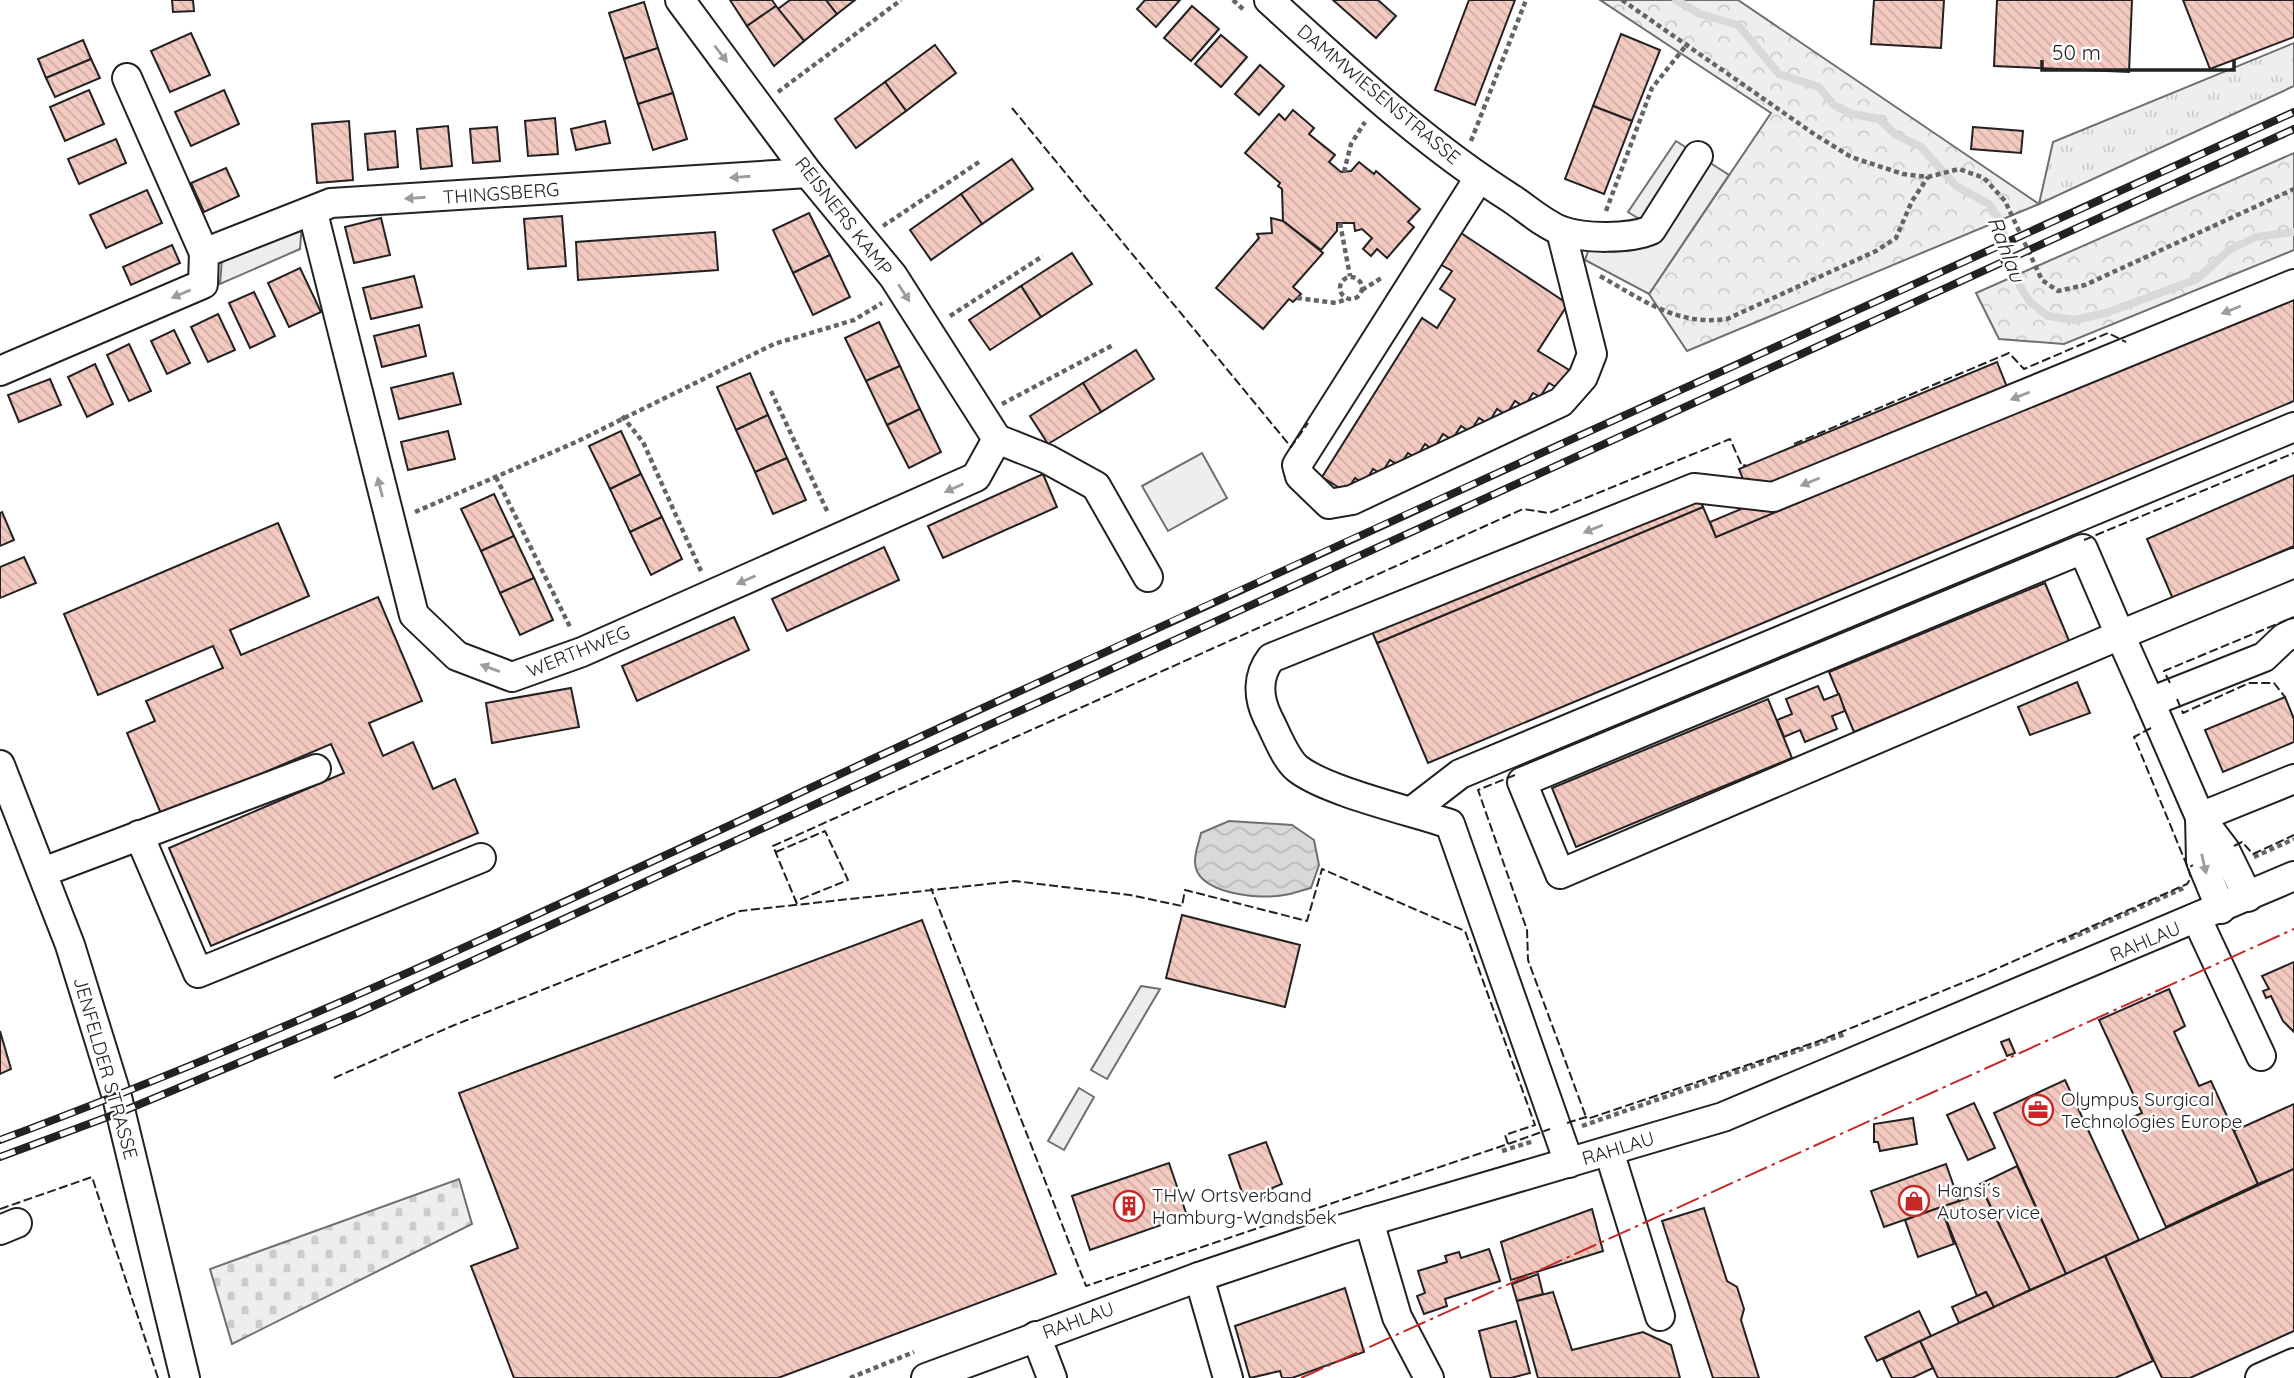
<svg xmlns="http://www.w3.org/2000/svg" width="2294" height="1378" font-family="Quicksand,sans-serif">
  <defs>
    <pattern id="grass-tufts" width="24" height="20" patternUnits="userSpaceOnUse" patternTransform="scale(1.75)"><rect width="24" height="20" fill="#eee"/><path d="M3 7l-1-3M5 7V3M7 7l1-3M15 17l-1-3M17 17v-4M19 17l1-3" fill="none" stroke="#ccc"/></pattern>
    <pattern id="cemetery-stones" width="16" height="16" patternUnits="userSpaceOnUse" patternTransform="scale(1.75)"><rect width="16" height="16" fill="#eee"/><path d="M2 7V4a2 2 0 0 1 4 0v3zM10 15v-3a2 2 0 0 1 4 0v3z" fill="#ccc"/></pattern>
    <pattern id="park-crowns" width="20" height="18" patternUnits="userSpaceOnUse" patternTransform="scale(1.75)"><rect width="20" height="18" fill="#eee"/><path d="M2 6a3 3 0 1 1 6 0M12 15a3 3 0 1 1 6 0" fill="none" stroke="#ccc"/></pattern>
    <pattern id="water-waves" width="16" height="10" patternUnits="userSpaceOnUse" patternTransform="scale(1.75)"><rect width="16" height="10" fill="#d9d9d9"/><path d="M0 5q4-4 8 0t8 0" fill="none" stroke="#bababa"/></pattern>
    <pattern id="building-back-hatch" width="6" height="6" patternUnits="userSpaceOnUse" patternTransform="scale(1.75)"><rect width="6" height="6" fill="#f3c9c0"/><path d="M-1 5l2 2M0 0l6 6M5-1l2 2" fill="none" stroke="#d0aca5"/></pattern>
  </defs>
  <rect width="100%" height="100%" fill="#fff"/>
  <!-- grass -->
  <polygon fill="url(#grass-tufts)" stroke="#6f6f6f" stroke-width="2" points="2294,43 2294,86 2039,204 2053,142"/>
  <!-- cemetery -->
  <polygon fill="url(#cemetery-stones)" stroke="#6f6f6f" stroke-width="2" points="459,1179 472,1224 232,1344 210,1269"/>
  <!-- park -->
  <g fill="url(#park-crowns)" stroke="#6f6f6f" stroke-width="2">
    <polygon points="1600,0 1738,0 2039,204 1687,351 1649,294 1771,113"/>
    <polygon points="2294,153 2294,250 2064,344 1999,339 1976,293"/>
  </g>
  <!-- garden -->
  <polygon fill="#eee" stroke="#6f6f6f" stroke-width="2" points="1202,453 1227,498 1168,531 1142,486"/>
  <!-- parking -->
  <g fill="#ededed" stroke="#6f6f6f" stroke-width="2">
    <polygon points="1676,141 1729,175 1649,294 1585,260 1592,240 1644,222 1628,212"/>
    <polygon points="302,223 300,249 220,284 222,258"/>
    <polygon points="1141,986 1160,989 1107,1079 1091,1070"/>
    <polygon points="1079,1088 1094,1097 1064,1150 1048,1141"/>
  </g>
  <!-- water -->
  <path fill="url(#water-waves)" stroke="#6f6f6f" stroke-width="2" d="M1229,821L1292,825L1314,840L1319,865L1311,888C1302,890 1293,894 1284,895C1260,900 1194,894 1195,861C1195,852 1199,842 1201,833Z"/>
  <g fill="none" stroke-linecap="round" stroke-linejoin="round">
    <!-- stream -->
    <polyline stroke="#d9d9d9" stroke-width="8" points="1676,0 1700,14 1738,25 1779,74 1819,87 1834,105 1852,114 1879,119 1896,135 1921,147 1956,186 1989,204 1999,219 2020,286 2030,302 2048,316 2075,320 2106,313 2197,279 2229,250 2256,237 2294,232"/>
  </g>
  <!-- building -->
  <g fill="url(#building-back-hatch)" stroke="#222" stroke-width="2">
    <polygon points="172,0 193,0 194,11 173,12"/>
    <polygon points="730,0 772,0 776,6 747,26"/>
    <polygon points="790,0 826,0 837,14 804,41 778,9"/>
    <polygon points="826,0 855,0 837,14"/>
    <polygon points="1145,0 1180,0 1156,27 1137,9"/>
    <polygon points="1333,0 1378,0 1396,16 1376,38"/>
    <polygon points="1469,0 1515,0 1475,105 1435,90"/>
    <polygon points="1874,0 1944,0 1941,48 1871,44"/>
    <polygon points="1997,0 2132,0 2129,72 1994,66"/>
    <polygon points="2183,0 2294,0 2294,37 2210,69"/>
    <polygon points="644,2 658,48 624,59 609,13"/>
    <polygon points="776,6 804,41 774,66 747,26"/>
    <polygon points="1192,6 1219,29 1191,61 1164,38"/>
    <polygon points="191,33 210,75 170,92 151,51"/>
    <polygon points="1621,34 1660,50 1632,121 1593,106"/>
    <polygon points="1221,35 1247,57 1221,87 1195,64"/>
    <polygon points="83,40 91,59 46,78 38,59"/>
    <polygon points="935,45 956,73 906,111 885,82"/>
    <polygon points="658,48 673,93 638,104 624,59"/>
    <polygon points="91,59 100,78 55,97 46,78"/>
    <polygon points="1260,65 1284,86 1259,115 1235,94"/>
    <polygon points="885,82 906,111 856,148 835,119"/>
    <polygon points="89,90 104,124 65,141 50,107"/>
    <polygon points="224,90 239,124 191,146 175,112"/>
    <polygon points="673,93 687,139 653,150 638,104"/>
    <polygon points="1593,106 1632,121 1604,194 1565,179"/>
    <polygon points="1293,110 1314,128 1309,134 1335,155 1329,162 1341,172 1351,171 1359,162 1374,174 1376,171 1420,209 1408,222 1414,227 1387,258 1377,249 1371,256 1363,249 1372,238 1362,229 1355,231 1354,223 1337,223 1337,231 1321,250 1283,221 1282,189 1278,186 1280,183 1245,153 1279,114 1285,120"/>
    <polygon points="555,118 558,154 528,156 525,121"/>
    <polygon points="349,121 353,180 317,183 312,124"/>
    <polygon points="605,121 610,143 576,150 571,129"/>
    <polygon points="448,126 452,166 421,169 417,129"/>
    <polygon points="497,127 500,161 473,163 470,129"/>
    <polygon points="1973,127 2023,131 2021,153 1971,149"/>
    <polygon points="395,131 398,167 368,170 365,134"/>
    <polygon points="116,139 126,163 79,184 68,159"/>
    <polygon points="1012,159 1033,189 982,224 961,194"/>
    <polygon points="226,168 239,196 204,212 191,183"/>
    <polygon points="147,190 162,223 106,248 90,215"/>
    <polygon points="961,194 982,224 931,260 910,230"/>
    <polygon points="809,213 830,255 793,273 773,230"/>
    <polygon points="562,216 566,266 528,269 524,219"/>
    <polygon points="381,218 390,255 354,263 345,227"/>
    <polygon points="1271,218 1283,221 1323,253 1293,287 1301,294 1293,302 1289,299 1263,329 1216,288 1259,238 1257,234 1272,233"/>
    <polygon points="1458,231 1568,304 1538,351 1571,371 1559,389 1549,383 1540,397 1533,393 1524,407 1515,401 1506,415 1497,409 1488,424 1479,418 1470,432 1461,426 1452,440 1443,434 1433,450 1425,444 1416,458 1408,453 1399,466 1390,460 1381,474 1373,469 1364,484 1355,478 1346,492 1322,477 1422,318 1437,328 1455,299 1440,289 1452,271 1438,263"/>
    <polygon points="715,232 718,270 578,280 576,242"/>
    <polygon points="172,245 180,263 131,285 123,267"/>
    <polygon points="1072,253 1092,284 1041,317 1021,286"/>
    <polygon points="830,255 850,297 813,315 793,273"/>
    <polygon points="300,268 321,312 289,327 268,283"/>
    <polygon points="414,276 422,307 371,319 363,288"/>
    <polygon points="1021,286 1041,317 990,350 969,320"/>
    <polygon points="254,292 275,336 250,348 229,303"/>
    <polygon points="2294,295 2294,401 1428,763 1377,643 1703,507 1716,537"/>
    <polygon points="218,314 235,350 208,362 191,327"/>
    <polygon points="2247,315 1716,537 1710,522 1753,504 1739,469 1997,362 2011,397"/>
    <polygon points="879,322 900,366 866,381 845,338"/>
    <polygon points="419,325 426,356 382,367 374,336"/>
    <polygon points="174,330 190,363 167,374 151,341"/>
    <polygon points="129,344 151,391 129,401 107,355"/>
    <polygon points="1136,350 1154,379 1101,412 1083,383"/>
    <polygon points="95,364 113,404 87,417 68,377"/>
    <polygon points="900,366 920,409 887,425 866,381"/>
    <polygon points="453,373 461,404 399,419 391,388"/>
    <polygon points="750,373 768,415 736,430 717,387"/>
    <polygon points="50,379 61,405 19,422 8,395"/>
    <polygon points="1083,383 1101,412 1048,444 1030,416"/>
    <polygon points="920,409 941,452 909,468 887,425"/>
    <polygon points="768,415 787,458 755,472 736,430"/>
    <polygon points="448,431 455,459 408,470 401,442"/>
    <polygon points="621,431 641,474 610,489 589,446"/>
    <polygon points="787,458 806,500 773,514 755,472"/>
    <polygon points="641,474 662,517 630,532 610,489"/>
    <polygon points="1043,474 1057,507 943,558 928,526"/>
    <polygon points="2294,475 2294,546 2173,599 2147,539"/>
    <polygon points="1696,491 1703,507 1377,643 1370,627"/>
    <polygon points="494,494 514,536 481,551 461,509"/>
    <polygon points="2,512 14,540 0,546 0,513"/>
    <polygon points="662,517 682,559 651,575 630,532"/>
    <polygon points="278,523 309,596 230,630 241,655 378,597 422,701 369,723 383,756 413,742 433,789 455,779 478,833 211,946 169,848 344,773 331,744 162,816 127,733 155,721 146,701 223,668 213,646 98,695 64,614"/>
    <polygon points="514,536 534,578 500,593 481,551"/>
    <polygon points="884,547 899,580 787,631 772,599"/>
    <polygon points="24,557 36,583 0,598 0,567"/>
    <polygon points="534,578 553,620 520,635 500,593"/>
    <polygon points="2045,583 2070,643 1854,732 1829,672"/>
    <polygon points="734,617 749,650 637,701 622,666"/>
    <polygon points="2077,682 2090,713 2030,735 2018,707"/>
    <polygon points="1818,686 1824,700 1839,694 1845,711 1832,716 1837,729 1805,742 1800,730 1784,737 1777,720 1792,714 1786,699"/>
    <polygon points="571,688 579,727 492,743 486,703"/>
    <polygon points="2285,697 2294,719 2294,742 2223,772 2205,730"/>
    <polygon points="1768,699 1792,758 1576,847 1552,788"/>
    <polygon points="1182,915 1300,945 1285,1007 1166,978"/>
    <polygon points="922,920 1056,1274 778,1378 514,1378 471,1266 518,1248 459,1093"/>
    <polygon points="2294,962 2294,1032 2283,1021 2271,996 2266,998 2263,991 2269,989 2262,976"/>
    <polygon points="2169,989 2185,1026 2174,1032 2199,1086 2211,1081 2258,1184 2166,1227 2119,1123 2142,1113 2099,1020"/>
    <polygon points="0,1031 11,1069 0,1074"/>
    <polygon points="2009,1039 2015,1053 2007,1056 2001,1042"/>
    <polygon points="2065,1080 2139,1240 2066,1274 1994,1113"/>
    <polygon points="1974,1103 1995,1148 1968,1160 1947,1115"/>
    <polygon points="2294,1104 2294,1169 2258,1184 2234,1131"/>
    <polygon points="1913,1118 1917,1144 1880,1151 1878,1142 1874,1142 1874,1124"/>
    <polygon points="1266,1142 1282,1184 1272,1188 1274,1194 1255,1201 1253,1195 1244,1198 1229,1155"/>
    <polygon points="1169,1163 1187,1216 1090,1250 1072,1196"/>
    <polygon points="1946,1164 1959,1201 1884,1227 1871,1191"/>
    <polygon points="2017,1166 2066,1274 2030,1290 1980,1184"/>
    <polygon points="2294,1169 2294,1331 2190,1378 2162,1378 2105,1256"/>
    <polygon points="1984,1193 2030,1290 1994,1307 1986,1292 1977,1296 1941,1207"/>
    <polygon points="1941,1207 1954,1244 1918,1257 1905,1220"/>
    <polygon points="1704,1208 1727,1281 1737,1287 1744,1309 1741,1320 1759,1378 1713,1378 1662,1221"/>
    <polygon points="1592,1209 1603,1251 1511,1280 1501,1242"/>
    <polygon points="1489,1249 1500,1281 1445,1299 1447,1306 1424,1314 1417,1296 1425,1293 1418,1271 1447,1262 1445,1256 1459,1252 1461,1258"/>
    <polygon points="2105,1256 2153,1361 2115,1378 1938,1378 1920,1341"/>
    <polygon points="1538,1274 1543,1294 1517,1301 1512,1284"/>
    <polygon points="1345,1288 1364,1352 1292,1378 1282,1378 1280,1371 1250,1378 1235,1326"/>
    <polygon points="1553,1292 1572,1350 1643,1332 1671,1345 1680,1378 1538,1378 1517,1301"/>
    <polygon points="1986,1292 1994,1307 1959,1323 1952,1307"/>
    <polygon points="1919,1311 1931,1336 1877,1361 1865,1337"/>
    <polygon points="1516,1321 1530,1373 1511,1378 1491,1378 1479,1331"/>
    <polygon points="1920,1341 1933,1368 1912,1378 1892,1378 1883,1359"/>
  </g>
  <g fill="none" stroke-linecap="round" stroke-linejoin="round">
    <!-- minor casing -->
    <g stroke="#222" stroke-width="32">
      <g id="minor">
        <polyline points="680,0 808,173 893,276 997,439"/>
        <path d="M1269,0C1346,70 1423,143 1512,199C1527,209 1545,225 1562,231C1584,239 1630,239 1651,230L1698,156"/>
        <polyline points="127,78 204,253"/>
        <polyline points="1479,178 1297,465 1300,476 1329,504 1352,500 1561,402 1583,377 1592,354 1561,231"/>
        <polyline points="313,213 414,615 457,656 512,677 582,652 976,477 997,439"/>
        <polyline points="0,371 203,284 204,253 331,203 808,173"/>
        <polyline points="997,439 1047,459 1096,486 1148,577"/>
        <polyline points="2150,702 2120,635 1560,874 1522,782 2083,549 2120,635 2294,563"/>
        <polyline points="0,765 70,945 117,1097 185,1378"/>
        <polyline points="1412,811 1460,774 2294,427"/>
        <polyline points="2200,817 2294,779"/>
        <polyline points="2200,817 2201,861 2221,909"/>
        <polyline points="139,835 198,973 481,858"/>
        <polyline points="43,872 316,769"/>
        <polyline points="2248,897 2225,850 2200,817 2150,702 2264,657 2284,638 2294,633"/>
        <polyline points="2197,919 2261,1056"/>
        <polyline points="1609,1151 1660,1316"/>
        <path d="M1569,1163L1450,824C1412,811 1328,792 1298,769C1285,759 1276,733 1268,718C1258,698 1257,676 1271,658L1694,488L1773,497L2294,284"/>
        <polyline points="1369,1221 1397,1317 1429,1378"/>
        <polyline points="0,1230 17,1223"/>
        <polyline points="1199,1277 1228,1378"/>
        <polyline points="1036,1336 1052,1378"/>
        <polyline points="926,1378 1199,1277 1339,1230 1723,1117 2294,876"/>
        <polyline points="2260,1378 2294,1363"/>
      </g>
    </g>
    <!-- path -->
    <g stroke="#646464" stroke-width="4.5" stroke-dasharray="5 3.5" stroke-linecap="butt">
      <polyline points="1233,0 1245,11"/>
      <polyline points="1622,0 1814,134 1851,157 1903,174 1928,177 1959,169 1984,178 2005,201 2042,280 2058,291 2085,285 2294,189"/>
      <polyline points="778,92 901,0"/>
      <polyline points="1471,141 1526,0"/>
      <polyline points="1344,172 1351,144 1365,122"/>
      <polyline points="1606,211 1652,88 1688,43"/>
      <polyline points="1340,223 1350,276"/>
      <polyline points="883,226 979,162"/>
      <path d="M1600,276C1643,300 1677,326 1727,319L1876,251L1896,238L1912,201L1928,177"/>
      <circle cx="1351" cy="288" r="11"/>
      <polyline points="1362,290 1383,277"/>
      <polyline points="1297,298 1336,303 1347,299"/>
      <polyline points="950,316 1043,256"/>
      <polyline points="771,391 828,513"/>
      <polyline points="1002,404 1113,345"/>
      <polyline points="622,416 643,442 701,571"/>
      <polyline points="496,477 571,629"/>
      <polyline points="415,512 576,442 774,344 854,320 882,303"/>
      <polyline points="2254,857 2294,839"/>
      <polyline points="2062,942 2186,887"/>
      <polyline points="1582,1126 1845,1034"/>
      <polyline points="1502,1151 1534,1141"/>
      <polyline points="850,1378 914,1352"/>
    </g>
    <!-- minor -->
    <use href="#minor" stroke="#fff" stroke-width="28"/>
    <!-- rail casing -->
    <g stroke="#222" stroke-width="8">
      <g id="rail">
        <path d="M0,1140C335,1016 658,857 983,708C1419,507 1857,311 2294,112"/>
        <polyline points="0,1157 121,1112 358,1013 2294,129"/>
      </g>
    </g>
    <!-- rail -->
    <use href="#rail" stroke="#fff" stroke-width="5" stroke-dasharray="16" stroke-linecap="butt"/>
    <!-- fence -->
    <g stroke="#222" stroke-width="2" stroke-dasharray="9 3.5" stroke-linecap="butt">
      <polyline points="1012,108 1291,447 1308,423"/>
      <polyline points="1794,444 2009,353 2024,369 2108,333 2126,342"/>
      <polyline points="2084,540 2294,453"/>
      <polyline points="2170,683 2164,671 2294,617"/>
      <polyline points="2177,699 2183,713 2249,683 2274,683 2285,697"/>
      <polyline points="2151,728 2134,737 2188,868"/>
      <polyline points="1515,775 1478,790 1527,930 1528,960 1586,1117"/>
      <polyline points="2234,846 2242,842 2253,854 2294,835"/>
      <polyline points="776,852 825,831 848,880 796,901"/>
      <polyline points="797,904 773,846 1523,509 1549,513 1730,439 1742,466 1746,465"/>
      <polyline points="334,1078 452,1026 740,911 1015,881 1130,895 1182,906 1185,890 1307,921 1322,869 1465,931 1535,1125 1505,1135 1508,1144 1086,1286 931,888"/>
      <polyline points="1567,1123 1586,1117 1587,1119 1819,1041 1987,973 2187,884 2191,878 2188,868 2193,865"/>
      <polyline points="1508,1144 1550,1129"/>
      <polyline points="0,1209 92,1177 158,1378"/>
    </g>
    <!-- power -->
    <polyline stroke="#c62828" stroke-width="2" stroke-dasharray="24 5 3.5 5" stroke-linecap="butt" points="1301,1378 2294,929"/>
  </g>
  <!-- one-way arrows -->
  <defs><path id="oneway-solid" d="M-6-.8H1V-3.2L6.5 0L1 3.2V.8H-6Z" transform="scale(1.75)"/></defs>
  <g fill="#9c9c9c">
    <use href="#oneway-solid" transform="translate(721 54) rotate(52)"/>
    <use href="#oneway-solid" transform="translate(740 177) rotate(176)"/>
    <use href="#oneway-solid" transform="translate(415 198) rotate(176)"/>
    <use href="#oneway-solid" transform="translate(904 293) rotate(57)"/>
    <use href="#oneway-solid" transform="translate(181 294) rotate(157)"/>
    <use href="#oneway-solid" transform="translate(2231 310) rotate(158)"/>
    <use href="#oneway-solid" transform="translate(2020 396) rotate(158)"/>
    <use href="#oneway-solid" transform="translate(1810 482) rotate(158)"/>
    <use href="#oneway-solid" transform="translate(380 487) rotate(-104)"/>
    <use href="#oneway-solid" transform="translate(954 488) rotate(156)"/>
    <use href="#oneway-solid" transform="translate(1593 529) rotate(158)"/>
    <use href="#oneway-solid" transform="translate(746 580) rotate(156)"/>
    <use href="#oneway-solid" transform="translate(490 668) rotate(-160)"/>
    <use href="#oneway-solid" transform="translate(2204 864) rotate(77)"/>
  </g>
  <!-- icons -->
  <defs>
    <g id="office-ring" transform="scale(1.575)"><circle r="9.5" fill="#fff" stroke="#c62828" stroke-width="1.5"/><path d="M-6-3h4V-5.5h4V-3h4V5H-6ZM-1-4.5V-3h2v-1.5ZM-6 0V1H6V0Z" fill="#c62828"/></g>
    <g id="shop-ring" transform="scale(1.575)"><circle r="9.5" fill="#fff" stroke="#c62828" stroke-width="1.5"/><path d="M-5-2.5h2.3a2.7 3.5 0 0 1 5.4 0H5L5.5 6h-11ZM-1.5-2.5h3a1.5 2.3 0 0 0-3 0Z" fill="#c62828"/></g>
    <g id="building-ring" transform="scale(1.575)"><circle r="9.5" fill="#fff" stroke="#c62828" stroke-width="1.5"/><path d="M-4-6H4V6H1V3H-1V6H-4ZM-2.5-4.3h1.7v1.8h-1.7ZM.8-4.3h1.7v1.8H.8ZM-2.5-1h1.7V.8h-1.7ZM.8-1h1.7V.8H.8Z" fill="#c62828"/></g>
  </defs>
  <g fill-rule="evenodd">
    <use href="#office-ring" x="2038" y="1110"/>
    <use href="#shop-ring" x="1914" y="1201"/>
    <use href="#building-ring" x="1129" y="1206"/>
  </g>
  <g text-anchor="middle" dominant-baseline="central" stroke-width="5" stroke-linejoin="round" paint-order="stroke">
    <!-- street labels -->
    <g font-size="19" fill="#222" stroke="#fff">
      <text transform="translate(1379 94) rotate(40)">DAMMWIESENSTRASSE</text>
      <text transform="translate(501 193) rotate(-4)">THINGSBERG</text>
      <text transform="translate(844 216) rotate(52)">REISNERS KAMP</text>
      <text transform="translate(578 651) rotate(-22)">WERTHWEG</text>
      <text transform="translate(2145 941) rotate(-23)">RAHLAU</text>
      <text transform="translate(106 1068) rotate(74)">JENFELDER STRASSE</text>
      <text transform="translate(1618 1148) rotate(-17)">RAHLAU</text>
      <text transform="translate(1078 1320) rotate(-20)">RAHLAU</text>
    </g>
    <!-- poi labels -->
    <g font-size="19" fill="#222" stroke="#fff" text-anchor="start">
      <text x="2061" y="1099">Olympus Surgical<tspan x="2061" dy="22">Technologies Europe</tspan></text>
      <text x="1937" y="1190">Hansi´s<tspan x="1937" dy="22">Autoservice</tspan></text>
      <text x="1152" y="1195">THW Ortsverband<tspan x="1152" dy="22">Hamburg-Wandsbek</tspan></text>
    </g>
    <!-- water labels -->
    <g font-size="21" font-style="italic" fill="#222" stroke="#fff">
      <text transform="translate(2007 249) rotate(69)">Rahlau</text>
    </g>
  </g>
  <!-- scale -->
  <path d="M2042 60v10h192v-10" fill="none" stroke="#222222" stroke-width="3.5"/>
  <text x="2052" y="60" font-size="21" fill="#222222" stroke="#ffffff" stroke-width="5" paint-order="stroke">50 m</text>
</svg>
